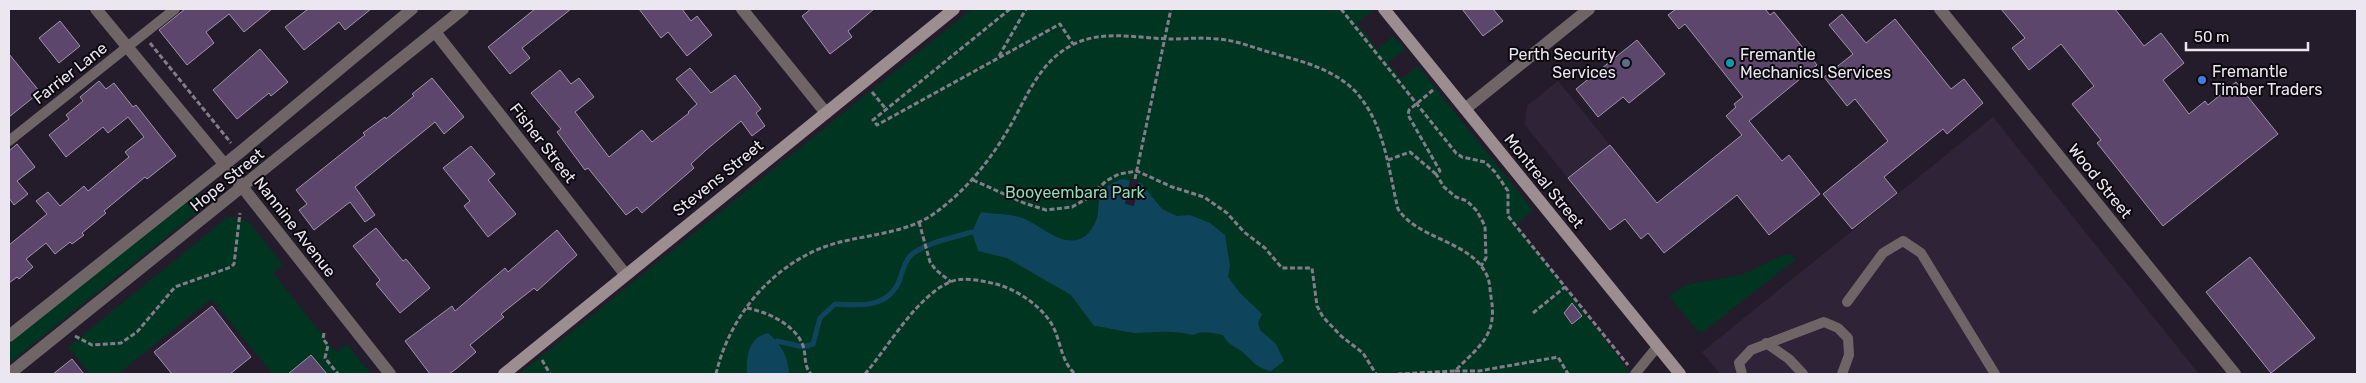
<svg xmlns="http://www.w3.org/2000/svg" width="2366" height="383" font-family="Rubik,sans-serif">
  <rect width="100%" height="100%" fill="#241c2a"/>
  <!-- built -->
  <g fill="#2f2437">
    <polygon points="1558,81 1652,197 1610,230 1525,125 1527,106"/>
    <polygon points="1993,117 2199,374 1720,374 1702,352"/>
  </g>
  <!-- green -->
  <g fill="#003522">
    <polygon points="972,9 1372,9 1373,10 1357,23 1377,49 1393,36 1405,49 1388,63 1401,79 1418,66 1533,210 1516,224 1631,374 519,374"/>
    <polygon points="197,192 206,205 9,363 9,338"/>
    <polygon points="229,216 248,221 283,265 273,273 336,352 347,344 371,374 273,374 211,299 118,374 90,374 68,347"/>
    <polygon points="1784,255 1790,255 1796,259 1703,332 1698,331 1669,296 1688,284 1741,275"/>
  </g>
  <!-- water -->
  <g fill="#0f455c">
    <path d="M1122,179L1141,183L1162,209L1177,216L1190,215L1210,223L1225,235L1230,266L1228,277L1240,293L1262,314L1258,323L1260,330L1276,344L1284,361L1271,371C1254,367 1254,361 1241,351C1233,345 1228,345 1223,335C1212,333 1203,330 1193,335C1175,330 1156,332 1137,333C1128,333 1106,327 1094,326L1071,295L1007,258L978,251L972,232L981,212C993,214 1007,214 1019,217C1040,222 1069,258 1091,230C1108,209 1085,193 1122,179Z"/>
    <path d="M768,333C781,344 789,358 789,374H747C746,357 748,338 768,333Z"/>
  </g>
  <!-- pier -->
  <polygon fill="#241c2a" points="1130,179 1139,181 1134,206 1125,204"/>
  <g fill="none" stroke-linecap="round" stroke-linejoin="round">
    <!-- stream -->
    <path stroke="#0f455c" stroke-width="5" d="M777,341L803,347L813,344L820,318L835,304C861,306 889,308 900,279C902,272 906,260 911,255C927,242 953,238 972,232"/>
  </g>
  <!-- building -->
  <g fill="#5c466c" stroke="#9f95a7">
    <polygon points="185,9 272,9 244,32 229,14 206,32 214,43 187,65 159,30"/>
    <polygon points="308,9 371,9 345,30 339,22 304,50 285,27"/>
    <polygon points="535,9 571,9 522,48 530,58 510,74 488,47"/>
    <polygon points="639,9 682,9 691,21 697,16 712,35 687,56 668,32 661,38"/>
    <polygon points="811,9 874,9 848,31 852,37 830,54 802,16"/>
    <polygon points="1462,9 1493,9 1503,21 1483,36"/>
    <polygon points="1676,9 1765,9 1770,15 1774,12 1817,65 1749,121 1782,161 1789,155 1820,194 1769,235 1737,195 1664,253 1648,233 1641,239 1625,219 1610,230 1568,178 1610,145 1657,203 1742,135 1726,116 1736,107 1734,104 1743,97 1685,24 1679,29 1668,15"/>
    <polygon points="2001,9 2115,9 2144,46 2161,33 2184,63 2163,80 2189,114 2205,101 2208,105 2236,82 2278,134 2163,226 2097,143 2101,140 2072,104 2094,86 2061,44 2029,70 2012,48 2025,38"/>
    <polygon points="1842,14 1866,43 1895,19 1951,89 1964,79 1983,103 1947,134 1943,129 1884,177 1897,193 1852,229 1823,194 1888,141 1855,99 1847,106 1824,77 1853,54 1829,25"/>
    <polygon points="60,21 80,46 59,63 39,38"/>
    <polygon points="1637,40 1665,74 1629,103 1623,97 1598,117 1576,89"/>
    <polygon points="260,49 288,82 271,96 269,93 237,119 213,90"/>
    <polygon points="9,54 40,92 9,117"/>
    <polygon points="690,68 711,93 735,75 761,109 756,113 765,126 752,136 741,121 706,150 691,164 694,168 642,213 637,207 626,215 588,168 585,170 557,132 561,129 531,93 560,70 571,84 579,78 594,97 575,112 609,157 642,130 652,142 689,113 688,112 697,104 676,79"/>
    <polygon points="432,78 464,117 444,134 435,122 355,187 375,215 365,222 350,202 314,230 299,210 307,204 296,190 365,135 363,133 385,117 386,119 414,96 412,94"/>
    <polygon points="99,81 106,89 114,83 133,107 136,105 176,156 147,179 145,177 104,211 106,213 82,233 84,235 72,244 70,242 55,254 46,243 26,259 33,267 19,279 17,277 9,283 9,245 47,214 36,201 48,192 60,206 84,186 88,191 129,157 125,152 144,137 128,117 108,133 103,127 66,157 49,135 69,119 66,115 83,101 80,97"/>
    <polygon points="17,144 35,167 17,181 28,194 14,205 9,198 9,151"/>
    <polygon points="471,146 495,174 488,180 516,214 488,237 464,206 470,201 443,168"/>
    <polygon points="376,228 403,261 406,259 430,288 400,313 376,284 380,280 353,246"/>
    <polygon points="557,230 577,255 537,291 534,288 501,314 504,317 470,345 476,352 456,369 449,374 430,374 405,341 452,306 455,311 505,268 508,272"/>
    <polygon points="2250,257 2315,338 2271,373 2206,292"/>
    <polygon points="1572,303 1582,316 1572,324 1564,313"/>
    <polygon points="212,306 251,357 230,374 172,374 154,352"/>
    <polygon points="311,355 327,374 288,374"/>
    <polygon points="72,359 84,374 53,374"/>
  </g>
  <g fill="none" stroke-linecap="round" stroke-linejoin="round">
    <!-- path -->
    <g stroke="#837d89" stroke-width="3" stroke-dasharray="5 2.5" stroke-linecap="butt">
      <polyline points="1010,9 873,120 877,125 1060,24 1073,44"/>
      <polyline points="1341,9 1456,153 1462,157 1485,162 1495,172 1508,191 1508,216 1628,365"/>
      <polyline points="150,43 231,143"/>
      <polyline points="999,56 1026,9"/>
      <polyline points="1433,90 1409,110 1408,115 1440,171 1436,174 1444,187 1456,197 1467,201 1477,211 1485,226 1486,258 1481,266"/>
      <polyline points="872,92 886,109"/>
      <polyline points="1388,160 1410,152 1436,174"/>
      <polyline points="1135,179 1171,9"/>
      <polyline points="973,180 1024,203 1046,210 1072,207 1091,196 1106,181 1119,174 1137,171 1172,187 1204,197 1227,213 1244,232 1265,248 1282,268 1312,268 1317,306 1323,317 1341,336 1363,353 1376,374"/>
      <polyline points="919,222 930,262 936,270 951,282"/>
      <path d="M747,308C767,312 798,325 804,349C806,359 804,366 811,374"/>
      <polyline points="1533,313 1565,287"/>
      <polyline points="324,333 323,339 328,345 325,358 338,374"/>
      <polyline points="75,336 92,345 121,343 137,332 175,287 231,267 234,264 240,213"/>
      <polyline points="542,360 550,374"/>
      <polyline points="1455,371 1479,371 1558,357 1568,374"/>
      <path d="M716,374C729,318 769,268 824,247C859,234 903,236 935,213C968,189 993,157 1013,121C1026,97 1038,69 1061,52C1094,27 1132,38 1170,39C1185,39 1201,37 1217,39C1233,40 1247,45 1262,50C1295,60 1330,66 1355,91C1385,124 1388,168 1398,209C1419,241 1473,240 1488,278C1490,284 1490,291 1491,297C1498,336 1479,346 1455,371L1398,374"/>
      <path d="M865,374C889,346 916,297 950,282C964,276 982,281 996,284C1015,289 1037,303 1049,320C1061,336 1059,359 1075,374"/>
    </g>
    <!-- lane -->
    <g stroke="#6f6567" stroke-width="10">
      <polyline points="9,141 175,9"/>
      <polyline points="1847,302 1883,253 1903,241 1921,253 1995,374"/>
      <polyline points="1766,343 1789,359 1803,374"/>
      <polyline points="1635,374 1657,347"/>
      <polyline points="1742,374 1739,363 1751,350 1824,322 1838,328 1848,338 1849,355 1842,374"/>
    </g>
    <!-- street -->
    <g stroke="#6f6567" stroke-width="12">
      <polyline points="96,9 225,165 390,374"/>
      <polyline points="742,9 826,113"/>
      <polyline points="1940,9 2235,374"/>
      <polyline points="435,32 625,274"/>
      <polyline points="1465,109 1589,9"/>
      <polyline points="9,336 239,153 412,9"/>
      <polyline points="9,374 463,9"/>
    </g>
    <!-- secondary -->
    <g stroke="#9c8d90" stroke-width="12">
      <polyline points="1384,9 1680,374"/>
      <polyline points="504,374 954,9"/>
    </g>
  </g>
  <!-- markers -->
  <circle fill="#5c6f8a" stroke="#0b080e" stroke-width="2" cx="1626" cy="63" r="5"/>
  <circle fill="#0f9aa8" stroke="#0b080e" stroke-width="2" cx="1730" cy="63" r="5"/>
  <circle fill="#3f7fe0" stroke="#0b080e" stroke-width="2" cx="2202" cy="80" r="5"/>
  <g text-anchor="middle" dominant-baseline="central" stroke-width="4" stroke-linejoin="round" paint-order="stroke">
    <!-- poi labels -->
    <g font-size="16" fill="#ebe6f0" stroke="#0b080e" text-anchor="start">
      <text x="1616" y="54" text-anchor="end">Perth Security<tspan x="1616" dy="18">Services</tspan></text>
      <text x="1740" y="54">Fremantle<tspan x="1740" dy="18">Mechanicsl Services</tspan></text>
      <text x="2212" y="71">Fremantle<tspan x="2212" dy="18">Timber Traders</tspan></text>
    </g>
    <!-- street labels -->
    <g font-size="16" fill="#ebe6f0" stroke="#0b080e">
      <text transform="translate(70 73) rotate(-38)">Farrier Lane</text>
      <text transform="translate(543 143) rotate(52)">Fisher Street</text>
      <text transform="translate(718 178) rotate(-39)">Stevens Street</text>
      <text transform="translate(227 180) rotate(-39)">Hope Street</text>
      <text transform="translate(1544 181) rotate(51)">Montreal Street</text>
      <text transform="translate(2100 181) rotate(51)">Wood Street</text>
      <text transform="translate(295 227) rotate(52)">Nannine Avenue</text>
    </g>
    <!-- park labels -->
    <g font-size="16" fill="#8cdcb6" stroke="#0b080e">
      <text x="1075" y="192">Booyeembara Park</text>
    </g>
  </g>
  <!-- border -->
  <rect width="2366" height="383" fill="none" stroke="#ebe6f0" stroke-width="20"/>
  <!-- scale -->
  <path d="M2186 42v8h122v-8" fill="none" stroke="#ebe6f0" stroke-width="2.5"/>
  <text x="2194" y="42" font-size="15" fill="#ebe6f0" stroke="#0b080e" stroke-width="4" paint-order="stroke">50 m</text>
</svg>
